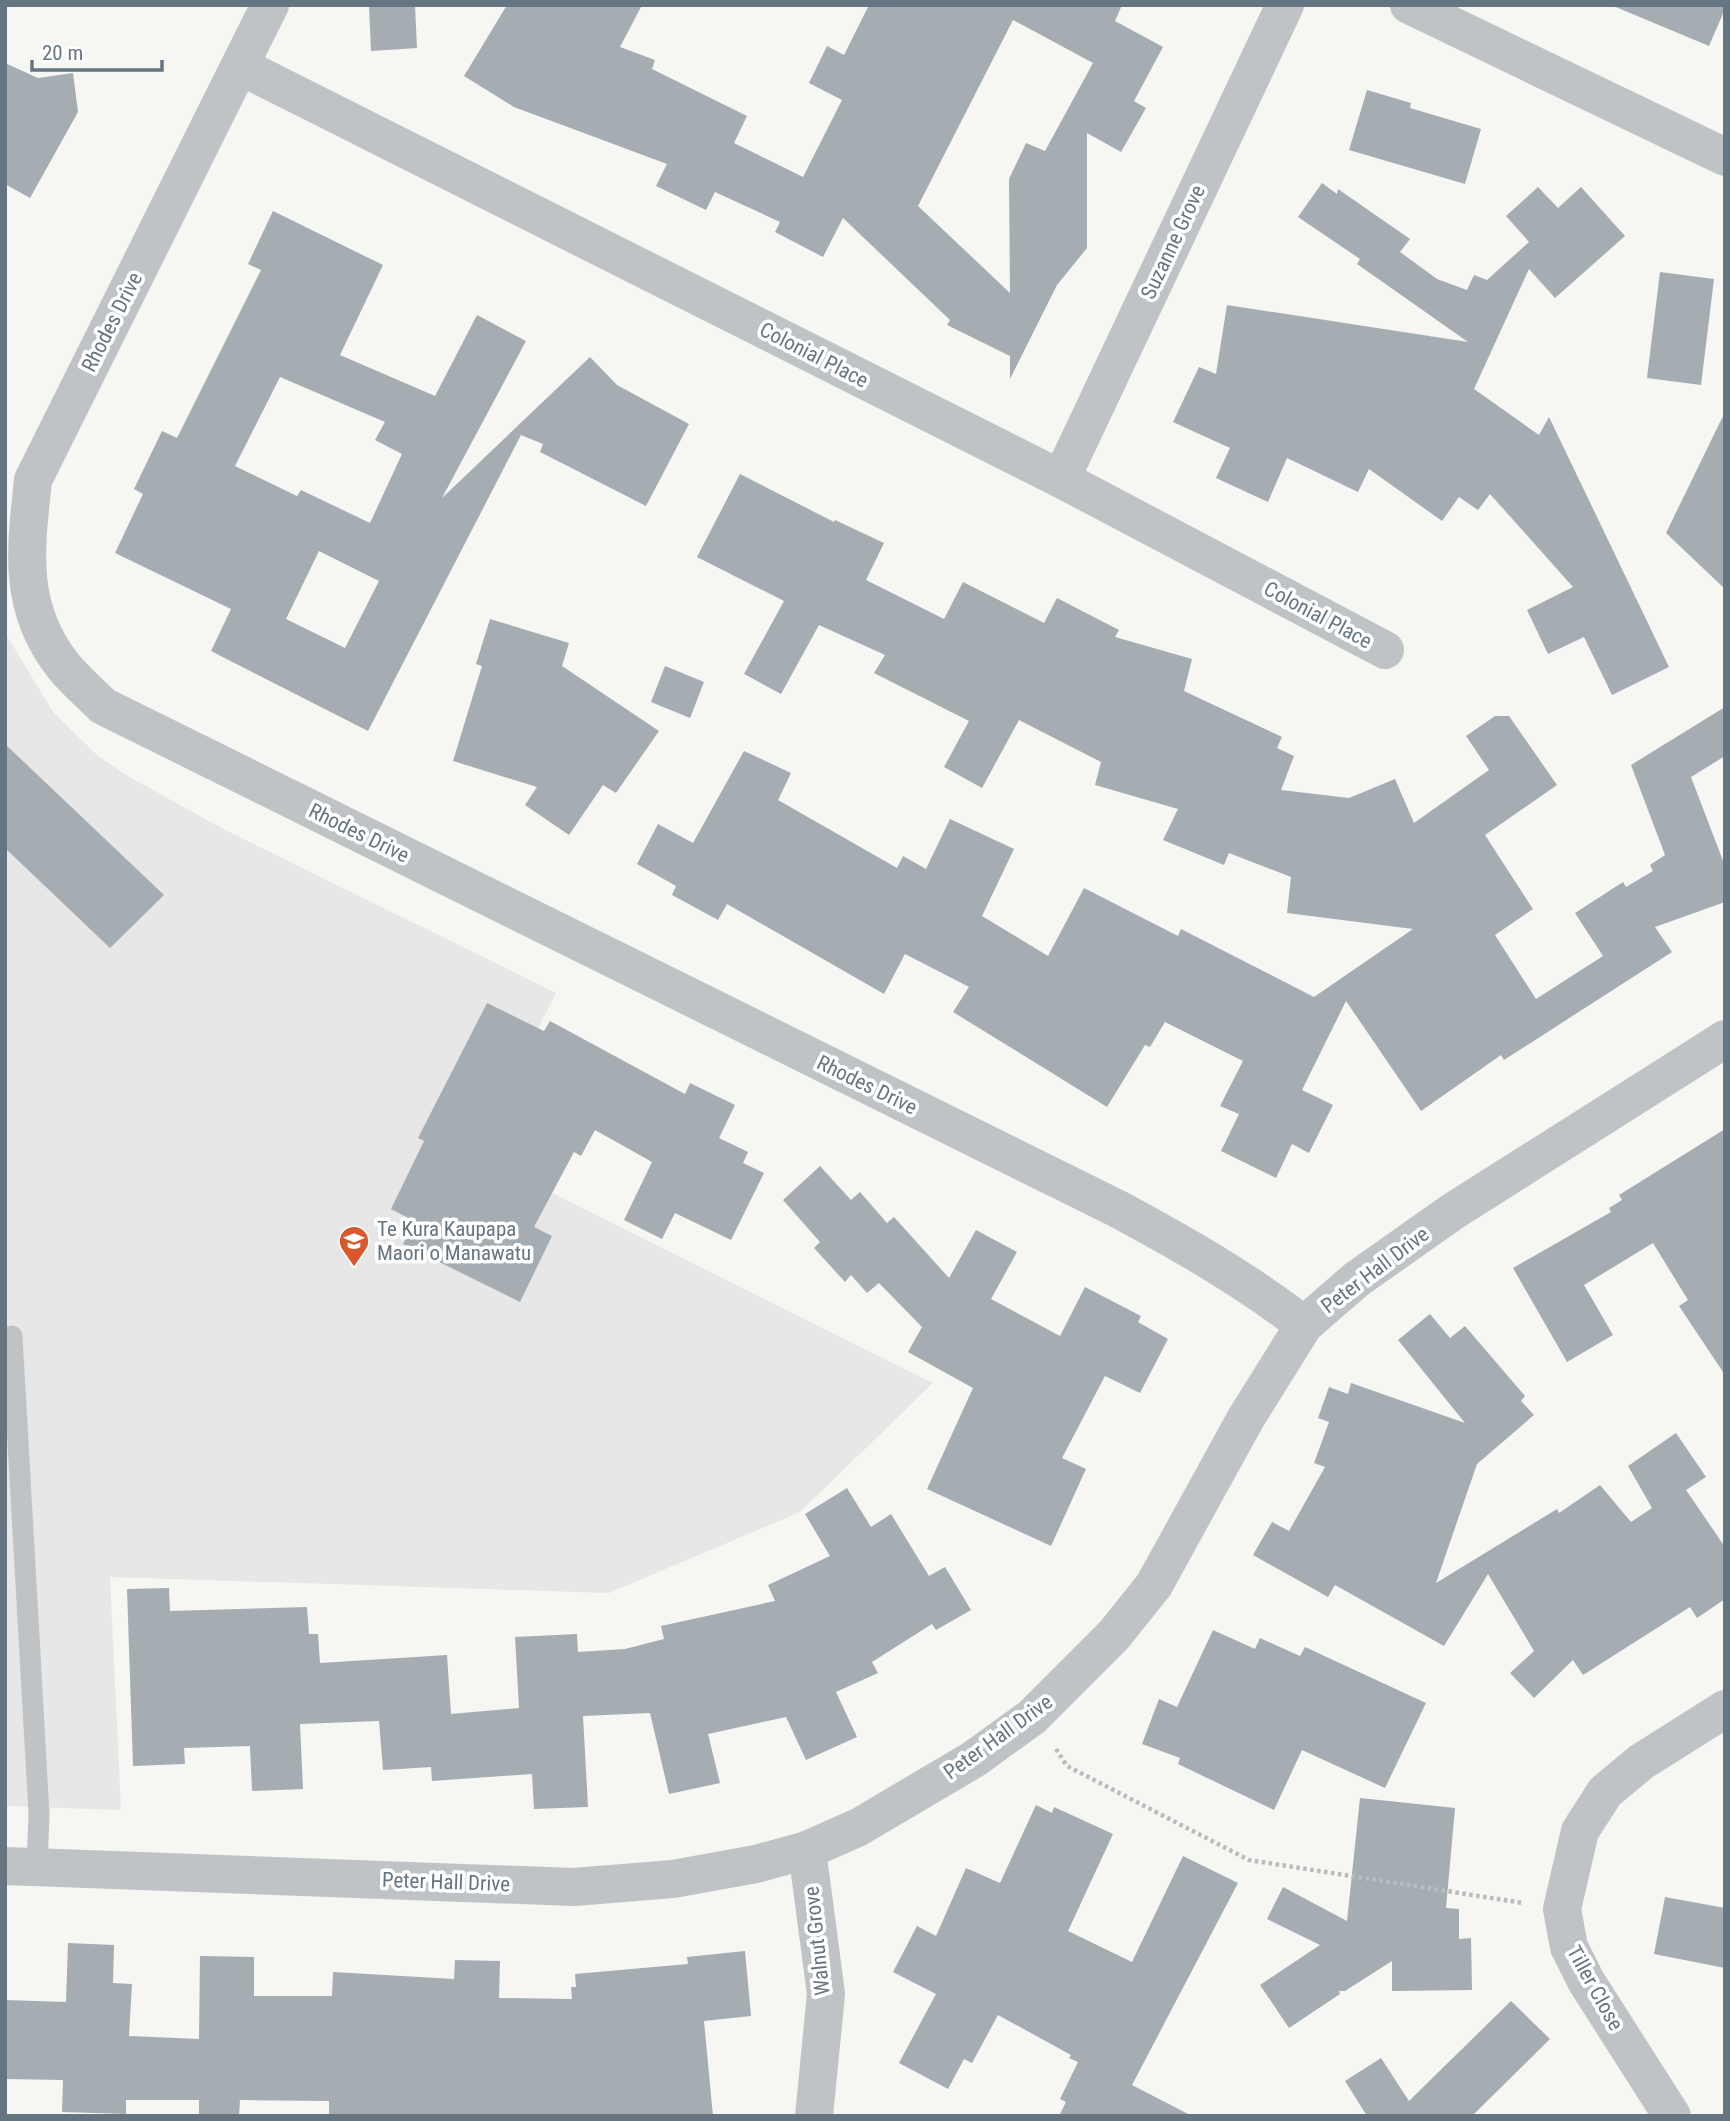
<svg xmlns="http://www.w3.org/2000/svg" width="1730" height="2121" font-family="'Roboto Condensed',sans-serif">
  <rect width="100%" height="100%" fill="#f6f6f2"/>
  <!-- built -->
  <polygon fill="#e6e7e6" points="7,636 53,712 99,757 126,775 223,829 556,993 474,1154 933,1383 800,1512 609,1593 110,1577 121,1810 5,1806"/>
  <!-- building -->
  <g fill="#a5adb3" fill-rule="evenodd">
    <polygon points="369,5 415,5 417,48 371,51"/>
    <path d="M507,5H642L620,47L655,60L652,69L747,116L734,143L803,177L842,100L809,83L827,46L844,55L869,5H1122L1115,21L1163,47L1134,101L1146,108L1121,152L1087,133V248L1057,285L1010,379V356L947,325L950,320L843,218L823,257L775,232L780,222L715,192L706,210L656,186L667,164L514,107L464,76ZM1013,20L1093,63L1045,151L1026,143L1009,179L1010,293L918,206Z"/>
    <polygon points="1611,5 1725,5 1725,9 1709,46"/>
    <polygon points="5,63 38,78 73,73 78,112 30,198 5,184"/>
    <polygon points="1367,90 1411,103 1410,108 1481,129 1465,184 1349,150"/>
    <polygon points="1322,183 1337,194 1338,189 1410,239 1400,252 1437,279 1467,290 1474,275 1487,280 1529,242 1506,216 1538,187 1558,208 1581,187 1625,236 1555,298 1529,269 1474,389 1539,435 1549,417 1669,667 1612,695 1584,637 1548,654 1527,610 1573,587 1490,494 1478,510 1459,497 1442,521 1369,469 1358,492 1287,458 1268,502 1216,478 1230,448 1173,422 1199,367 1216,374 1227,305 1468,342 1357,264 1360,259 1298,217"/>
    <path d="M273,211L383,265L340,355L435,396L477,315L526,341L442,498L590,357L617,385L689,424L646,506L540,452L543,444L521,435L368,731L211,651L231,609L115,553L143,494L134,489L162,431L177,438L261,270L248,264ZM280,377L385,422L375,440L402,454L370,523L301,490L297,496L235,466ZM319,551L379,581L345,648L286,619Z"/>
    <polygon points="1660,272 1714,279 1701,385 1647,378"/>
    <polygon points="1725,412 1725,589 1666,533"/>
    <polygon points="740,474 834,522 835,520 884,543 866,580 944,619 963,582 1044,623 1057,598 1119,630 1115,637 1192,659 1184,691 1282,737 1277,748 1294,756 1281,790 1349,798 1395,779 1414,823 1489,770 1466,736 1495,716 1509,716 1557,785 1485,835 1533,909 1495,935 1536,999 1603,956 1575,913 1623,882 1626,887 1653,871 1650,865 1665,855 1631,765 1725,707 1725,756 1691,777 1725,866 1725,902 1655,927 1672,952 1504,1060 1501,1055 1421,1111 1346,1001 1302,1090 1333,1105 1309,1153 1292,1144 1276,1178 1221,1151 1239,1114 1220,1106 1243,1061 1165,1022 1150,1047 1145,1045 1107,1107 953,1012 969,987 905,954 884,994 727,904 718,920 672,895 676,886 637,864 658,824 693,843 744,751 791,773 778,800 897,868 903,856 926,869 950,819 1014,849 982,916 1048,956 1084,888 1178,936 1181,929 1314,997 1413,929 1287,913 1291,877 1229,853 1224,865 1163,840 1178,809 1095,785 1101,762 1019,720 982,788 944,767 969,721 874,673 885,655 819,625 781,694 744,674 784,601 697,557"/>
    <polygon points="490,619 569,643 562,666 659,731 616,793 603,785 569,835 525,805 537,787 453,761 482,666 476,664"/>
    <polygon points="665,666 704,682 690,718 651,702"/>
    <polygon points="5,744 164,895 110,948 5,848"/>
    <polygon points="487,1003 544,1031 550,1021 685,1094 690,1083 735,1105 719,1138 748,1152 743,1163 764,1173 731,1240 675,1213 662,1239 624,1220 652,1162 595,1130 581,1156 574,1152 534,1227 552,1236 520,1302 403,1244 414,1221 391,1209 424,1141 418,1138"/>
    <polygon points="1725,1129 1725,1375 1679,1306 1688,1300 1653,1243 1584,1285 1613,1335 1567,1362 1513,1268 1611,1212 1609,1208 1622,1200 1619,1195"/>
    <polygon points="820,1166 851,1200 860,1192 887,1223 894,1217 949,1278 976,1230 1017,1252 991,1299 1060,1336 1085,1287 1141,1316 1138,1322 1168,1339 1140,1393 1105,1376 1062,1458 1086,1469 1051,1546 927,1489 973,1388 908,1352 922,1327 879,1283 867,1293 851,1275 845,1282 814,1248 820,1242 783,1200"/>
    <polygon points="1430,1314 1450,1338 1465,1326 1525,1396 1521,1401 1534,1415 1477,1464 1436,1583 1557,1509 1559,1513 1600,1485 1631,1522 1652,1508 1628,1466 1676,1433 1706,1477 1686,1490 1725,1547 1725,1599 1697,1618 1690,1607 1583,1675 1573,1660 1534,1698 1510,1673 1534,1651 1488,1574 1444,1646 1335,1585 1328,1597 1253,1555 1272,1522 1289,1531 1325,1467 1314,1463 1329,1422 1318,1418 1329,1387 1348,1394 1351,1383 1465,1423 1398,1340"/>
    <polygon points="847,1488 871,1527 891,1514 929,1576 945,1567 971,1610 936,1630 932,1624 872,1662 878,1673 836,1692 857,1737 806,1760 786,1717 708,1734 720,1783 669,1794 650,1713 583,1716 588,1807 534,1809 532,1774 432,1781 431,1767 383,1770 379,1721 300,1724 303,1789 252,1791 250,1746 184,1748 185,1764 133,1766 127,1589 169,1588 170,1611 307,1607 309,1634 318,1634 320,1663 447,1655 451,1714 519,1708 515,1637 577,1634 578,1652 625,1649 664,1639 661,1626 775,1601 768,1585 830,1556 805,1514"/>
    <polygon points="1213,1630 1255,1649 1260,1638 1300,1656 1305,1647 1426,1703 1385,1788 1302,1750 1274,1810 1178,1764 1180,1758 1142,1744 1159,1699 1177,1707"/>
    <polygon points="1360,1798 1455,1808 1446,1908 1459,1909 1459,1939 1471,1938 1472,1990 1392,1991 1392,1961 1345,1991 1339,1991 1340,1994 1289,2028 1260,1985 1320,1945 1267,1919 1283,1887 1347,1921"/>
    <polygon points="1036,1805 1052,1813 1054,1807 1113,1834 1068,1931 1132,1962 1183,1856 1238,1883 1132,2085 1192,2116 1059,2116 1066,2102 1060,2099 1078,2062 1069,2058 1071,2055 998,2015 972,2063 964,2059 948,2089 899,2063 936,1994 893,1972 917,1926 936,1936 966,1868 1000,1883"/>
    <polygon points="1665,1897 1725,1908 1725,1968 1654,1954"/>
    <polygon points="68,1943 114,1945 113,1983 132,1984 129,2036 199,2039 200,1956 254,1957 254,1996 332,1996 333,1972 454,1979 455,1960 500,1961 499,1998 572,1999 571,1987 576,1987 575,1974 688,1964 687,1957 745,1951 751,2016 704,2021 713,2116 329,2116 329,2101 240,2100 239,2116 199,2116 199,2100 126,2100 126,2114 62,2112 63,2080 5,2079 5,2000 66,2002"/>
    <polygon points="1511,2001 1550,2039 1472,2116 1367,2116 1345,2081 1381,2058 1409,2101"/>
  </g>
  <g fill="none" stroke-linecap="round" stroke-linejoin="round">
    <!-- path -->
    <polyline stroke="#b9bcbe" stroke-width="4.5" stroke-dasharray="3.5 3.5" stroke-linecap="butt" points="1056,1749 1067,1766 1249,1860 1523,1903"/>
    <!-- lane -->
    <polyline stroke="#bfc3c6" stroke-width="21" points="12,1336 39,1814 37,1868"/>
    <!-- street -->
    <g stroke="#bfc3c6" stroke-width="38">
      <path d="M270,5L33,480C26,547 17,605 61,663C73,679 89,692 103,706L1118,1209C1183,1244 1246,1280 1304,1325"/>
      <polyline points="1409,5 1725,157"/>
      <polyline points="240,66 1061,479 1385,650"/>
      <polyline points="1061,479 1285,5"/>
      <polyline points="807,1850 826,1994 814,2116"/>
      <polyline points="5,1866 574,1887 673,1879 756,1864 807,1850 859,1827 974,1759 1032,1717 1114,1635 1154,1585 1246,1418 1304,1325 1357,1279 1452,1212 1725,1039"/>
      <polyline points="1672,2116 1586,1981 1569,1947 1562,1909 1580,1831 1605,1792 1641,1762 1725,1709"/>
    </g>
  </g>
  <!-- icons -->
  <defs>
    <g id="school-pin" transform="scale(1.575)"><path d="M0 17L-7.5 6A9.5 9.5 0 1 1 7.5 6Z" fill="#d9592f" stroke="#fff"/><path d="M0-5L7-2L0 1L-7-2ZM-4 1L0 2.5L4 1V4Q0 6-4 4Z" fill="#fff"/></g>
  </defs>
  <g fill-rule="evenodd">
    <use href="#school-pin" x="354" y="1241"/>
  </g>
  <g text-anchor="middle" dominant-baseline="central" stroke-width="7" stroke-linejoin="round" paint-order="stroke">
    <!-- street labels -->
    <g font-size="21" fill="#667582" stroke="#fff">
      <text transform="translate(1173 242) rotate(-65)">Suzanne Grove</text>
      <text transform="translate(112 322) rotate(-63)">Rhodes Drive</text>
      <text transform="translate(814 355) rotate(27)">Colonial Place</text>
      <text transform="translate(1318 615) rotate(28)">Colonial Place</text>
      <text transform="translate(359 833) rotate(26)">Rhodes Drive</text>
      <text transform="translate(867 1085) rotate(26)">Rhodes Drive</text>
      <text transform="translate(1375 1270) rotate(-37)">Peter Hall Drive</text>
      <text transform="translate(998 1737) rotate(-36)">Peter Hall Drive</text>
      <text transform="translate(446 1882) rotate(2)">Peter Hall Drive</text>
      <text transform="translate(817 1941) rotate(-96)">Walnut Grove</text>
      <text transform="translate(1595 1988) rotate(61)">Tiller Close</text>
    </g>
    <!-- poi labels -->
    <g font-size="21" fill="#667582" stroke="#fff" text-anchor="start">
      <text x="377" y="1229">Te Kura Kaupapa<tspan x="377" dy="24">Maori o Manawatu</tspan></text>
    </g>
  </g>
  <!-- border -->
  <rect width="1730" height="2121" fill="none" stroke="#667582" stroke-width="14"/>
  <!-- scale -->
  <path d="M32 60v10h130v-10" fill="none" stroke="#667582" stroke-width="3.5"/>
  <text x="42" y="60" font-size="21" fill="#667582" stroke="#ffffff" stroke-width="5" paint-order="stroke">20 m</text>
</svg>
